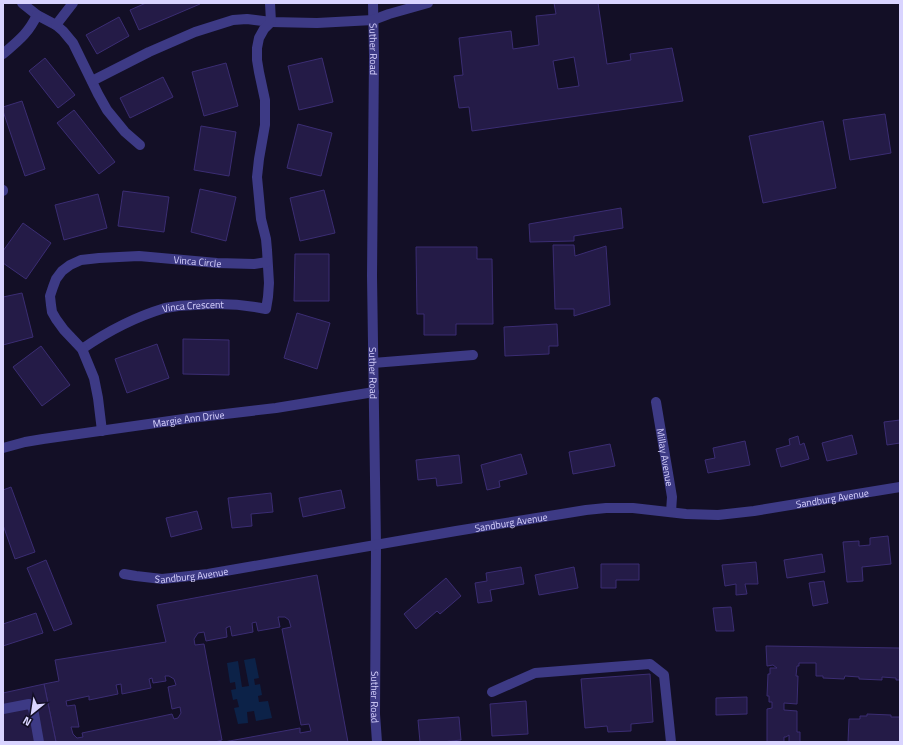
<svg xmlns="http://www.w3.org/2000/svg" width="903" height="745" font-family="'Titillium Web',sans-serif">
  <rect width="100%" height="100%" fill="#130f26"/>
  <!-- water -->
  <polygon fill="#0c2248" points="255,658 259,678 254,679 255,685 260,684 262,695 258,696 259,702 268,701 272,718 256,721 254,711 247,712 248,723 238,724 234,708 239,707 237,699 233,700 231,690 236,689 235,682 230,683 227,663 238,661 242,687 249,686 244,660"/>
  <!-- building -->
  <g fill="#241b47" stroke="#3b2d73" fill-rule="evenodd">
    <polygon points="146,3 200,3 200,4 139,30 130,10"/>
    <path d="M554,3H598L607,64L631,60L630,54L672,48L683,101L472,131L469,107L459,108L454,76L463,75L459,38L511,31L513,49L539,45L536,16L556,14ZM574,57L579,86L558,89L553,61Z"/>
    <polygon points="119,17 129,36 97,54 86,35"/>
    <polygon points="45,58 75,95 58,108 29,71"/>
    <polygon points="322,58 333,102 299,110 288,66"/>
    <polygon points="226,63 238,106 204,116 192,72"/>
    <polygon points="163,77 173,97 130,118 120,98"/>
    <polygon points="22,101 45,169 25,176 3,111 3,107"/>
    <polygon points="74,110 115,162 99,174 57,123"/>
    <polygon points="885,114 891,153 850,160 843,120"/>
    <polygon points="823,121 836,188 763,203 749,136"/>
    <polygon points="298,124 332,133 321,176 287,168"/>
    <polygon points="201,126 236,132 229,176 194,170"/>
    <polygon points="200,189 236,197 226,241 191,232"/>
    <polygon points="324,190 335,233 300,241 290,198"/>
    <polygon points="123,191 169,197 164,232 118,226"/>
    <polygon points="98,194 107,228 64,240 55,205"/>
    <polygon points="621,208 623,228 574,236 574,241 530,242 529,224"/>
    <polygon points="23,223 51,243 26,279 3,263 3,251"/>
    <polygon points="553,245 574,245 575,256 606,246 610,305 574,316 574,309 555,309"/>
    <polygon points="416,247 477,247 477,259 492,259 493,324 456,324 456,335 424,335 424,314 417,314"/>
    <polygon points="295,254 329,254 329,301 294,301"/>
    <polygon points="22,293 33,337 3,345 3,297"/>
    <polygon points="297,313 330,323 317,369 284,358"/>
    <polygon points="557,324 558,346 549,346 549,354 505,356 504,327"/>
    <polygon points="183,339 229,340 229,375 183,374"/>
    <polygon points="157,344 169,378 127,393 115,359"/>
    <polygon points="41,346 70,385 42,406 13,367"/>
    <polygon points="900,420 900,443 887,445 884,422"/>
    <polygon points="852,435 857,454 827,461 822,443"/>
    <polygon points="798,436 800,445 804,443 809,459 781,467 776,449 790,445 789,439"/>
    <polygon points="745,441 750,465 708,473 705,460 715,458 713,448"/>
    <polygon points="610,444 615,466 573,474 569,452"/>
    <polygon points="521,454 527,474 499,481 500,487 487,490 481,465"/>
    <polygon points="459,455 462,483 437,486 436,478 418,480 416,460"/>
    <polygon points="11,487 35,552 15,559 3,525 3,490"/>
    <polygon points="341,490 345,508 303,517 299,498"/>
    <polygon points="271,493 273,512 251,514 252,526 232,528 228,498"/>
    <polygon points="197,511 202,529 171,537 166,518"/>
    <polygon points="888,536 891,564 862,567 863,581 847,582 843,542 859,541 859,546 870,545 870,538"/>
    <polygon points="822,554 825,572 787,578 784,560"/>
    <polygon points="46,560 72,624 54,631 27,568"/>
    <polygon points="756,562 758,584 745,584 747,594 736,595 736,584 725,586 722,565"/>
    <polygon points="601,564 639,564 639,580 616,580 616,588 601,588"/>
    <polygon points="521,567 524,584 490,590 492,601 478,603 475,583 487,581 486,573"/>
    <polygon points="574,567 578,588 539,595 535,575"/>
    <path d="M317,575L348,742H224L300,728V733L311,731L309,724L301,725L282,629L291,627L289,620L285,617H278L280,627L258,631L256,622L252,623L253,632L232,636L230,626L226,628L227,637L206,641L204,632L198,633L194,639L195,645L204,644L222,740L215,742H56L44,684L59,681L55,660L166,642L157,605ZM165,676H169L174,679L176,685L168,687L172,709L180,707L181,713L178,718L174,719L172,714L82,733L83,737L77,738L73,734L71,727H79L75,705L67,706L66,701L89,696V700L118,694L116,685L121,684L122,694L151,688L149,679L152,678L153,683L166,681Z"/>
    <polygon points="446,578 461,596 440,614 437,611 416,629 404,614"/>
    <polygon points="824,581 828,603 813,606 809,583"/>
    <polygon points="731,607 734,631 716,631 713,608"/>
    <polygon points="36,613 43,633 3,646 3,624"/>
    <polygon points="766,646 900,648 900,680 896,680 896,678 882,677 882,680 859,679 859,677 845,676 844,679 823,678 823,676 816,676 816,663 799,663 799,666 797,666 796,676 798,676 797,704 784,703 784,710 797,711 797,732 800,732 800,742 789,742 789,735 786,737 784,737 784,742 767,742 767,709 772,708 772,702 769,702 769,696 767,696 768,674 770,674 770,668 777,668 773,665 767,666"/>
    <polygon points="650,674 653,722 631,724 631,731 608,732 607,726 585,728 581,679"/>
    <polygon points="44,684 56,742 3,742 3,693"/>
    <polygon points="747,697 747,714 716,715 716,698"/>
    <polygon points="526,701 528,734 492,736 490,704"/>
    <polygon points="867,714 891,715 891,717 900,717 900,742 848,742 849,719 860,719 860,716 867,716"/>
    <polygon points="459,717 461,740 442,742 420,742 418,720"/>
  </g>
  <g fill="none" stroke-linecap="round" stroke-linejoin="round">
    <!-- minor -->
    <g stroke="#3d3a85" stroke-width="10">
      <polyline points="22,3 37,15 56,25 63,31 73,43 98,94 107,110 125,132 140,145"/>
      <path id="s1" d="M373,3L374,56L372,276L376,545L375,714L377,742"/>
      <polyline points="56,25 73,3"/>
      <path d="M3,54C18,41 28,34 37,15"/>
      <polyline points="92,81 149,52 195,32 233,20 247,19 271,22 317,23 373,20 389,14 428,3"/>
      <polyline points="3,190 3,191"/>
      <path id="s2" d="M82,349C108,331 135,317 165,308C175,306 185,305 196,305C220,303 242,304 266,309L268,297L269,283L267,250L266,239L261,219L257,177L259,159L265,125V100L259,72L257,60V48L259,38L264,29L271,22L270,3"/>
      <polyline points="373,363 473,355"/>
      <path id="s3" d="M656,402L672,497L671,512"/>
      <path id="s4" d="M102,431L98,398L94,378L82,349L64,330L56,319L52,312L51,305L50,296L53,287L56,279L62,271L70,265L81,260L99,258L139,256L217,263L254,264L267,262"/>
      <path id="s5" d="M3,448L25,442L43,439L191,418L276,408L374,392"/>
      <path id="s6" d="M124,574L136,576L162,579L208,574L456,531L586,510L606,508H633L686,514L718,515L754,511L900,487"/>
      <polyline points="492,692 535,673 650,664 664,675 671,742"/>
      <polyline points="3,709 29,704 33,708 39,742"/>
    </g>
  </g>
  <g text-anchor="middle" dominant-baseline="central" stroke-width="3" stroke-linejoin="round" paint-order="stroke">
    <!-- street labels -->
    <g font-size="10" fill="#d9d4ff" stroke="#130f26">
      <text stroke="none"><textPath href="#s1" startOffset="46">Suther Road</textPath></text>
      <text stroke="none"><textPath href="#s4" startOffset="316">Vinca Circle</textPath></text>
      <text stroke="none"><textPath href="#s2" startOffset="121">Vinca Crescent</textPath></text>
      <text stroke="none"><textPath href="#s1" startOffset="370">Suther Road</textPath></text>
      <text stroke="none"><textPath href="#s5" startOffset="188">Margie Ann Drive</textPath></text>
      <text stroke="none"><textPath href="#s3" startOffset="56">Millay Avenue</textPath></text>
      <text stroke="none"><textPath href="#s6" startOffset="716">Sandburg Avenue</textPath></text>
      <text stroke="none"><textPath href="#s6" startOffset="392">Sandburg Avenue</textPath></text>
      <text stroke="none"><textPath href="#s6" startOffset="68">Sandburg Avenue</textPath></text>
      <text stroke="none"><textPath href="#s1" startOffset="694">Suther Road</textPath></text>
    </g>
  </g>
  <!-- border -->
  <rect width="903" height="745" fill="none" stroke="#d9d4ff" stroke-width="8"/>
  <!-- north arrow -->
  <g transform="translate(32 713) rotate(210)" stroke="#130f26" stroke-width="3" paint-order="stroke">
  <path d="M0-3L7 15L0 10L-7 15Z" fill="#d9d4ff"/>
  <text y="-6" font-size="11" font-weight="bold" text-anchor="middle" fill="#d9d4ff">N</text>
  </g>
</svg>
